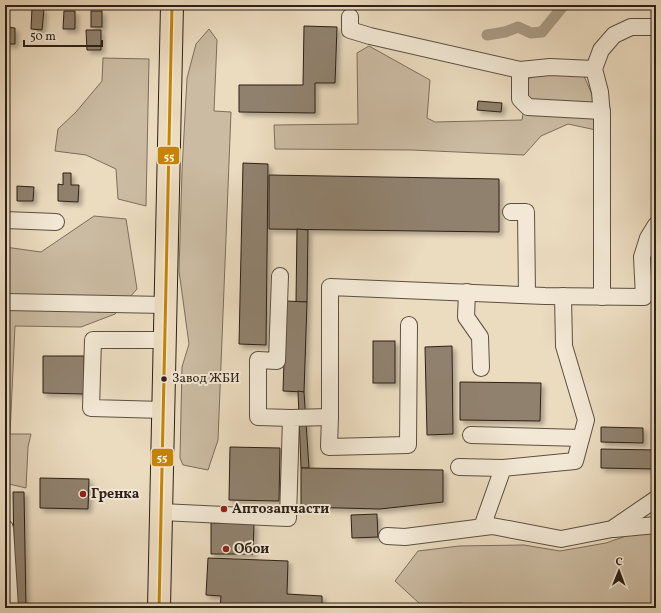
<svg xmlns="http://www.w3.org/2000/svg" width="661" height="613" font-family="Vollkorn,serif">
  <defs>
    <filter id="shadow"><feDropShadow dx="3.5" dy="3.5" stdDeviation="2" flood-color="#0004"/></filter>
  </defs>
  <rect width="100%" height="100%" fill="#ebdbbf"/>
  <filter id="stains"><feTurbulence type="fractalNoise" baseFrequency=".005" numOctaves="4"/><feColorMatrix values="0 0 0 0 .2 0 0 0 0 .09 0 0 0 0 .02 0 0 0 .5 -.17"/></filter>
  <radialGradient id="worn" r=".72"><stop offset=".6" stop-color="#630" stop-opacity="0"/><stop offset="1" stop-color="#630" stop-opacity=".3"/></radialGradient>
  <!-- green -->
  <g fill="#cbbba2" stroke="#7c6e5c">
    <polygon points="209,29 217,40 214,111 231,112 218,440 208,470 183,465 180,458 182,367 189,344 179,271 182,171 187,78 196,44"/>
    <polygon points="369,46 430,80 427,118 435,122 522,120 529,78 544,74 584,76 593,97 596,130 568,124 541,136 524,155 412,150 275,149 274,125 358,124 357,53"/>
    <polygon points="103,58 149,59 146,206 118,199 116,169 86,155 55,151 58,129 76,112 102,81"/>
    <polygon points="94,216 126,219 137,289 115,314 81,327 15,326 10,434 31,434 28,447 26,488 5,483 5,247 41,252"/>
    <polygon points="646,529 656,529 656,608 463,608 462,603 420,604 395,581 418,551 459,546 524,545 560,551 606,543"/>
  </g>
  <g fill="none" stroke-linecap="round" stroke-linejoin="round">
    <!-- canal -->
    <polyline stroke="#aa9b86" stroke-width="11" points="487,35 505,32 518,27 531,33 542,32 564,5"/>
  </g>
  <!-- building -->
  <g fill="#90816e" stroke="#2d2017" filter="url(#shadow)">
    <polygon points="32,8 44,9 42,30 31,29"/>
    <polygon points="64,11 75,11 75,29 63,29"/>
    <rect x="91" y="11" width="11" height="16"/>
    <polygon points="304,26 337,27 335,83 315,83 315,113 239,112 239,85 303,85"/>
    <polygon points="5,27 15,28 15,44 5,44"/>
    <polygon points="86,30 101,30 101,50 87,50"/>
    <polygon points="478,101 502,103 501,112 477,110"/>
    <polygon points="243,163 268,164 266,345 239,344"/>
    <polygon points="63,173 71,173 71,185 79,185 78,202 58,201 58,184 63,185"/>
    <polygon points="269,175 499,179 499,232 269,229"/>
    <polygon points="17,186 34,187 33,201 17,201"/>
    <polygon points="297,229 308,230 307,302 296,302"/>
    <polygon points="286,301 307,302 304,392 283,391"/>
    <rect x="373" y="341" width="22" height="42"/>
    <polygon points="452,346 453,434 427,435 425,347"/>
    <polygon points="43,356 84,356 84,394 43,393"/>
    <polygon points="460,382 541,383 540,421 460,420"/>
    <polygon points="298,391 304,392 309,468 301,468"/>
    <polygon points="601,427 643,428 643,443 601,442"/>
    <polygon points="230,447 280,448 279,501 229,500"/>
    <polygon points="601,449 656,450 656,469 601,468"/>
    <polygon points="301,468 443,470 443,502 380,509 301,507"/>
    <polygon points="40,478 89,479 88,509 40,508"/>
    <polygon points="13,492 24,492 26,608 15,608"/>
    <polygon points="377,514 378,537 352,538 351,515"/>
    <polygon points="211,523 254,524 253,554 211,554"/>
    <polygon points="208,558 288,561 287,594 322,596 322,608 220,608 221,596 206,595"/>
  </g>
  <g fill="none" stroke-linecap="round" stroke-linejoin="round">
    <!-- minor casing -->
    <g stroke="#5c4f41" stroke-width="18">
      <g id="minor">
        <polyline points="350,17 350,30 370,36 520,70 520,99 528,107 602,111"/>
        <polyline points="520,70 550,67 594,69"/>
        <polyline points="511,212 526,212 527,295"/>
        <polyline points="5,220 56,222"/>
        <polyline points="280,276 277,361 258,360 258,417 291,418"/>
        <polyline points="467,292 466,317 480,337 481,368"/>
        <polyline points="602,297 602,116 600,92 594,69 601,50 614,35 631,27 656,27"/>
        <polyline points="5,302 165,305"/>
        <polyline points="163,410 91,408 93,340 164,340"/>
        <polyline points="330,417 329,447 408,445 409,325"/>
        <polyline points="471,435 581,438"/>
        <polyline points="459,467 503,468"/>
        <polyline points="161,512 288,518 291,418 330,417 330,287 545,296 644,297 642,257 648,238 656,225"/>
        <polyline points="482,527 503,468 575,461 586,420 564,346 563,296"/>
        <polyline points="5,528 10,608"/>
        <polyline points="614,529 656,525"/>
        <polyline points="387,536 405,537 492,526 561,539 612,529 656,499"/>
      </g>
    </g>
    <!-- highway casing -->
    <g stroke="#2d2017" stroke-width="24">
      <polyline id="highway" points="159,608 172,5"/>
    </g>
    <!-- minor -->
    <use href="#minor" stroke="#f2e8d5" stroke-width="16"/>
    <!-- highway -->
    <use href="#highway" stroke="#ebdbbf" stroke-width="22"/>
    <!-- bus-1 casing -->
    <g stroke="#f2e8d5" stroke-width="6">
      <polyline id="bus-1" points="159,608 172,5"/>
    </g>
    <!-- bus-1 -->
    <use href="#bus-1" stroke="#c48406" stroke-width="3"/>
  </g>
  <!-- markers -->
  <circle fill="#2d2017" stroke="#f2e8d5" stroke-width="1.5" cx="164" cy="379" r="3.5"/>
  <g fill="#8f2418" stroke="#f2e8d5" stroke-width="1.5">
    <circle cx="83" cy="494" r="4"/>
    <circle cx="224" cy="509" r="4"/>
    <circle cx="226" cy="549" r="4"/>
  </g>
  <g text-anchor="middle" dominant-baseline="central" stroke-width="4" stroke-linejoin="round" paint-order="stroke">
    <!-- bus labels -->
    <g font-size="13" fill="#2d2017" stroke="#f2e8d5" text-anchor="start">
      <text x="172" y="379">Завод ЖБИ</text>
    </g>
    <!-- poi labels -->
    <g font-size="14" font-weight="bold" fill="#2d2017" stroke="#f2e8d5" text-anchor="start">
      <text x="91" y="494">Гренка</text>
      <text x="232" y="509">Аптозапчасти</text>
      <text x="234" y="549">Обои</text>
    </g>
  </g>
  <g stroke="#f2e8d5" stroke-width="1.5">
    <rect x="157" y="146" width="23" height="19" rx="4" fill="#c48406"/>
    <rect x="151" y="448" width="23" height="19" rx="4" fill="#c48406"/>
  </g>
  <g font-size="11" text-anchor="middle" font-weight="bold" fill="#fff">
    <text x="169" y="160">55</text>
    <text x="162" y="461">55</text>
  </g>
  <!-- margin -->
  <rect width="661" height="613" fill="none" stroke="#ebdbbf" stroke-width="20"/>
  <rect x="6" y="6" width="649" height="601" fill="none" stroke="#2d2017" stroke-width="2"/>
  <rect x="10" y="10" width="641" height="593" fill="none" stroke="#2d2017"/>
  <!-- north arrow -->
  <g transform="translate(619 571) rotate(1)" stroke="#f2e8d5" stroke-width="3" paint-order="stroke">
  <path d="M0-3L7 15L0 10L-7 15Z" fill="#2d2017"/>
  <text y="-6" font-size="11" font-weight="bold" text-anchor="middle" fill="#2d2017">С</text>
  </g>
  <!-- scale -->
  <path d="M24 40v6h78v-6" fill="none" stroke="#2d2017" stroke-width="2"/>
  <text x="30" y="40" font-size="12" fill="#2d2017" stroke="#f2e8d5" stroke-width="3" paint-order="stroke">50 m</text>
  <rect width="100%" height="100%" filter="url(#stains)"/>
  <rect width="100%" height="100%" fill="url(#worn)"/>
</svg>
